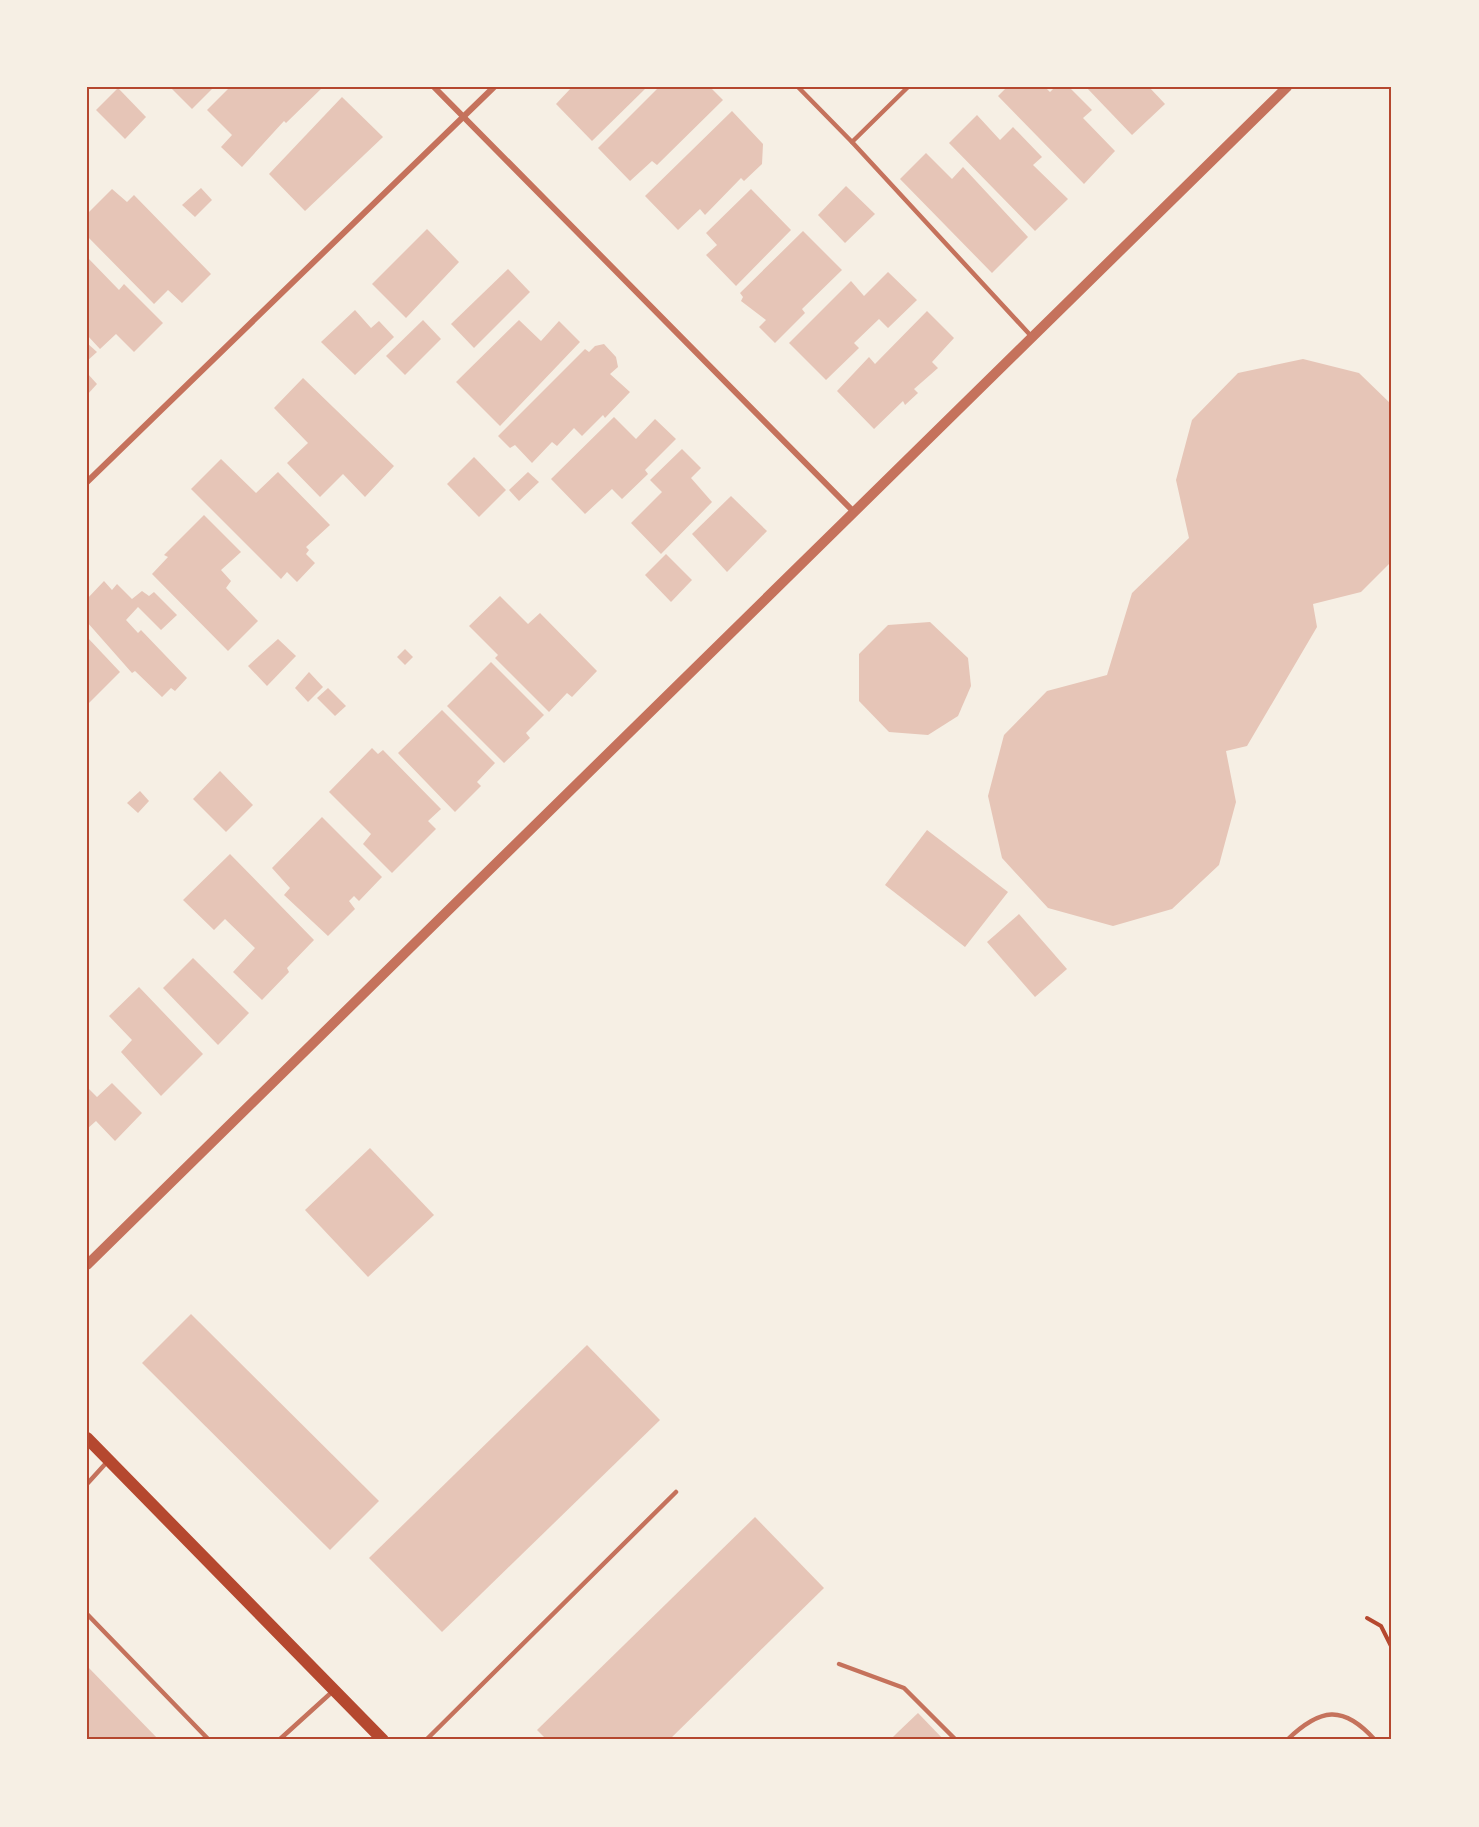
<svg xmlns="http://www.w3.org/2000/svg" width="1479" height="1827" font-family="Barlow,sans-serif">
  <rect width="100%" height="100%" fill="#f6efe4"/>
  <!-- building -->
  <g fill="#e6c5b7">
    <polygon points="170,87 214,87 192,109"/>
    <polygon points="230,87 323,87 286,123 284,121 242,167 221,147 232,135 207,110"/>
    <polygon points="572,87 647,87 592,141 556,104"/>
    <polygon points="659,87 710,87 723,100 657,165 652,161 630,181 598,148"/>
    <polygon points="1007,87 1045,87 1050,92 1055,87 1069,87 1092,110 1083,118 1115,151 1084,184 998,96"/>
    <polygon points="1086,87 1149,87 1165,104 1132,135"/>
    <polygon points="118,88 146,117 125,139 96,110"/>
    <polygon points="342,97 383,137 305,211 269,174"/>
    <polygon points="732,111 763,144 762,164 744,181 741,178 705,215 700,209 678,230 645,196"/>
    <polygon points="977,115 1000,140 1013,127 1042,157 1033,165 1068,199 1035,231 949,143"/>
    <polygon points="926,153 952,179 963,167 1028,237 992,273 900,179"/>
    <polygon points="846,186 875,214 845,243 818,215"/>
    <polygon points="201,188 212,200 195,217 182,205"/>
    <polygon points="112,189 127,202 134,195 211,274 182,303 168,290 154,304 87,236 87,214"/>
    <polygon points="751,189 791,230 736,286 706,255 717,245 706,233"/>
    <polygon points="427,229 459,262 406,318 372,284"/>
    <polygon points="803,231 842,270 802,309 805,313 775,343 759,327 766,320 741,301 743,297 740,293"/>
    <polygon points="87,257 119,290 124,284 163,323 134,352 116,334 100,349 87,335"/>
    <polygon points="508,269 530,292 474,348 451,324"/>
    <polygon points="888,272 917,300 888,328 879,319 854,343 859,348 826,380 789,343 851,281 864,296"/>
    <polygon points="355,310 371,328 379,321 394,337 355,375 321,342"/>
    <polygon points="927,311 954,338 932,362 938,368 914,389 918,393 905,405 903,401 874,429 837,391 869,357 875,364"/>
    <polygon points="423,320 441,339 405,375 386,356"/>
    <polygon points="519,320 541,341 559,321 580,342 500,426 456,382"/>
    <polygon points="87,343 97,352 87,361"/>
    <polygon points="604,344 616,357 618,367 610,374 630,392 605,418 603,415 582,436 574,428 557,446 552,442 532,463 515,445 510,448 498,436 585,349 589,352 595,346"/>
    <polygon points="1303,359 1359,373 1392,405 1392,561 1361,592 1313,604 1317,627 1247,746 1226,751 1236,802 1219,865 1172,909 1113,926 1048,908 1002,858 988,796 1004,735 1047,691 1107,675 1132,593 1189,538 1176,480 1192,420 1238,373"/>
    <polygon points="87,373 97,384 87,395"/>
    <polygon points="303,378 394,466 365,497 343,474 320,497 287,463 308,443 274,408"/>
    <polygon points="614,417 636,439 655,419 676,439 645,470 648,474 622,499 612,489 585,514 551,479"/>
    <polygon points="682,449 701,468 691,478 712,502 661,554 631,523 662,492 650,480"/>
    <polygon points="474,457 506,490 479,517 447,484"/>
    <polygon points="221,459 256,493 278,472 330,525 306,547 309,550 306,554 315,563 297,582 287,572 281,579 191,489"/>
    <polygon points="528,472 539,482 519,501 509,490"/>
    <polygon points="731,496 767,531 727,572 692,534"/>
    <polygon points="204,515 241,552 221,570 231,581 226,588 258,621 228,651 152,574 168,557 164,555"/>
    <polygon points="666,554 692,580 671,602 645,575"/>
    <polygon points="104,581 112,590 117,584 132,599 142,591 149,596 154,592 177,615 161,630 138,607 126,620 138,633 141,630 187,678 175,691 171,688 162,697 135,671 132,673 87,622 87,599"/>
    <polygon points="500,596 528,624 540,613 597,671 572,697 567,693 549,712 495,658 498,655 469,626"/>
    <polygon points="930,622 968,658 971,686 958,716 928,735 889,732 859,701 859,654 888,625"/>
    <polygon points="87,637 120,672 87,705"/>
    <polygon points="278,639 296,656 267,686 248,666"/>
    <polygon points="405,649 413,657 405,665 397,657"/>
    <polygon points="491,662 544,715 526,733 530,738 504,763 447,706"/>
    <polygon points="309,672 323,687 308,702 295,688"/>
    <polygon points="328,688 346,706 335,716 317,698"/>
    <polygon points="442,710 495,763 477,782 481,786 455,812 398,753"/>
    <polygon points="372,748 378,754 383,750 441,809 428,821 436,829 392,873 363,844 371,834 329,792"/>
    <polygon points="220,771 253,805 226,832 193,799"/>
    <polygon points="140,791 149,801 138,813 127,803"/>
    <polygon points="322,817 382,877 359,901 354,896 349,901 355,909 328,936 284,895 290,888 272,868"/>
    <polygon points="927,830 1008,892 965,947 885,885"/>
    <polygon points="230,854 314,940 287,968 289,972 262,1000 233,972 255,948 225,919 214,930 183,900"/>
    <polygon points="1019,914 1067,969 1035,997 987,942"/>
    <polygon points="193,958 249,1013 218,1045 163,988"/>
    <polygon points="139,987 203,1054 161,1096 121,1052 132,1040 109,1016"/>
    <polygon points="112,1083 142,1113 115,1141 96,1121 87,1129 87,1087 97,1097"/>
    <polygon points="370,1148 434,1215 368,1277 305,1210"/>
    <polygon points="191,1314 379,1501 330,1550 142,1363"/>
    <polygon points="587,1345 660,1420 442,1632 369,1558"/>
    <polygon points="755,1517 824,1588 669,1740 547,1740 537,1730"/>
    <polygon points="87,1666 159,1740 87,1740"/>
    <polygon points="918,1713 944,1740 890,1740 898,1732"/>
  </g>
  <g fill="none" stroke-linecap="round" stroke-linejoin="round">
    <!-- path -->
    <polyline stroke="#b5482f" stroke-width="4" points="1367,1618 1381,1626 1392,1648"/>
    <!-- service -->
    <g stroke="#c5725c" stroke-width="4.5">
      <polyline points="798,87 852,142 1032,337"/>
      <polyline points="852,142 908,87"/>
      <polyline points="87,1484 107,1462"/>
      <polyline points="87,1614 209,1740"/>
      <polyline points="839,1664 904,1688 956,1740"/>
      <polyline points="279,1740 332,1692"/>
      <polyline points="426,1740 676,1492"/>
      <path d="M1287,1740C1320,1708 1343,1704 1375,1740"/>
    </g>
    <!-- minor -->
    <g stroke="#c5725c" stroke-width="6">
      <polyline points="434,87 853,511"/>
      <polyline points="87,482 494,87"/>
    </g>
    <!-- tertiary -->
    <polyline stroke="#c5725c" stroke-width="10" points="87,1265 1287,87"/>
    <!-- secondary -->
    <polyline stroke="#b5482f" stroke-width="12" points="87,1438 383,1740"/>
  </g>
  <!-- border -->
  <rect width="1479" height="1827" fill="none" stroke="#f6efe4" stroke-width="177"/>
  <rect x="88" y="88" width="1302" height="1650" fill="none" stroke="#b5482f" stroke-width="2"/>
</svg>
